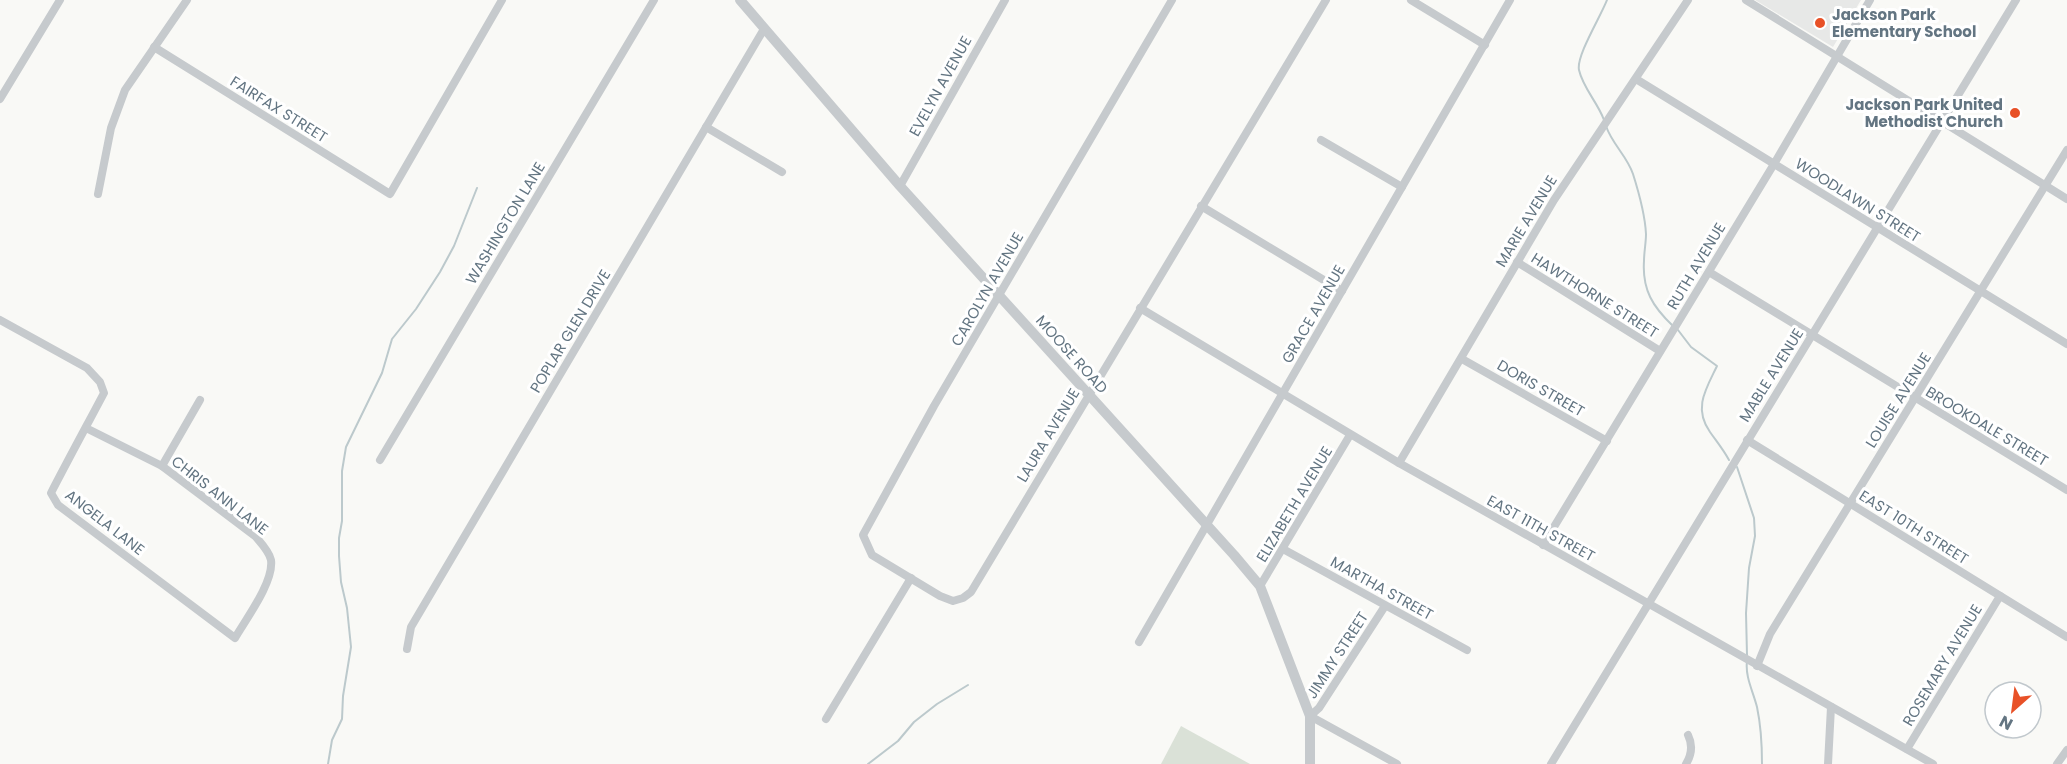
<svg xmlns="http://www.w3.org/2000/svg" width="2067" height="764" font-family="Poppins,sans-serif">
  <rect width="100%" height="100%" fill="#f9f9f6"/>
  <!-- built -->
  <polygon fill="#e7e8e7" points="1755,0 1861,0 1833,47"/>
  <!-- green -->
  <polygon fill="#dae1d7" points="1181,726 1250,764 1161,764"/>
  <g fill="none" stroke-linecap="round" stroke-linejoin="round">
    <!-- stream -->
    <g stroke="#bcc9cc" stroke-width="2">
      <path d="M1604,120C1598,103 1583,88 1579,70C1576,56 1601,16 1607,0"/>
      <path d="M1606,126C1612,144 1627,156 1633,174C1639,193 1645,214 1646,234C1646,243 1644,252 1644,261C1642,290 1653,307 1673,326"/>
      <path d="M1678,330L1691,347L1717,366C1706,389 1693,408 1710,432C1717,442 1723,449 1729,460"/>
      <polyline points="1737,467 1754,518 1755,536 1749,568 1746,613 1747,655"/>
      <path d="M1747,661C1745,677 1753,691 1757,707C1761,726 1762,745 1762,764"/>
      <polyline points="328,764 332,740 342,719 343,696 351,647 347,608 341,582 339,556 339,538 342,521 342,471 346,447 382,373 392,339 416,309 440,272 454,246 477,188"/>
      <polyline points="868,764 898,741 914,722 937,704 968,685"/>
    </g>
    <!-- minor -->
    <g stroke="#c6cacd" stroke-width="8">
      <polyline points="1172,0 934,406 863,535 872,555 940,596 953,601 963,598 971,592 1326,0"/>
      <polyline points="1411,0 1485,45"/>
      <polyline points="1746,0 2067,199"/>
      <polyline points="154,47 390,194 502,0"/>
      <polyline points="1636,79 2067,344"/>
      <polyline points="0,99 60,0"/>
      <polyline points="706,127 782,172"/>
      <polyline points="1321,140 1402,187"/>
      <polyline points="900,186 1005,0"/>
      <polyline points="98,194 111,128 125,90 187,0"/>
      <polyline points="1201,206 1342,291"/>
      <polyline points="1517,262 1660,351"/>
      <polyline points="1709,272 2067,490"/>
      <polyline points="1140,308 1399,463 1933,764"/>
      <path d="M0,320L87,368L100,382L104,393C86,427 68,460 51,493L58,505L235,638C246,619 274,582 271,560C269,551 260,542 255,536L162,466L86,428"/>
      <polyline points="1462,359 1607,441"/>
      <polyline points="1747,440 2067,637"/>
      <polyline points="380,460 654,0"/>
      <polyline points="1399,463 1554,200 1688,0"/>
      <polyline points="162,466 200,400"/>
      <polyline points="1543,545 1774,164 1870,0"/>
      <polyline points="1283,549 1467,650"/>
      <polyline points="1260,586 1350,435"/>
      <polyline points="1385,606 1319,708 1310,716 1397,764"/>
      <polyline points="1139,642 1510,0"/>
      <polyline points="407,649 411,627 764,29"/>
      <polyline points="1757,666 1770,634 2067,150"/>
      <polyline points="826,719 911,578"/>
      <polyline points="1907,749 2000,596"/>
      <polyline points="1551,764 2016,0"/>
      <path d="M1686,764C1692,754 1693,745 1688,735"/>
      <polyline points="1828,764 1831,707"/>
      <polyline points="2057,764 2067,750"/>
    </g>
    <!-- tertiary -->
    <polyline stroke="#c6cacd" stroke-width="10" points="740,0 900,186 1234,555 1260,586 1310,716 1310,764"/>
  </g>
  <!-- markers -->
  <g fill="#e85127" stroke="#fff" stroke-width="2">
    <circle cx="1820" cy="23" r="6"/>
    <circle cx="2015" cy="113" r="6"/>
  </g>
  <g text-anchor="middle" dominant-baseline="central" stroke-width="6" stroke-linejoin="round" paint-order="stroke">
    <!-- poi labels -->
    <g font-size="15" font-weight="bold" fill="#637582" stroke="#fff" text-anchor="start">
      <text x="1832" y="14">Jackson Park<tspan x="1832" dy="17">Elementary School</tspan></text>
      <text x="2003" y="104" text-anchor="end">Jackson Park United<tspan x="2003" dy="17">Methodist Church</tspan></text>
    </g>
    <!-- street labels -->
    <g font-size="15" fill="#637582" stroke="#fff">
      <text transform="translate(940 86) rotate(-61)">EVELYN AVENUE</text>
      <text transform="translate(279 109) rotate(32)">FAIRFAX STREET</text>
      <text transform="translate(1858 200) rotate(32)">WOODLAWN STREET</text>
      <text transform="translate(1526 221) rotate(-59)">MARIE AVENUE</text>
      <text transform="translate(505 223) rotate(-59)">WASHINGTON LANE</text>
      <text transform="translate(1696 266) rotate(-59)">RUTH AVENUE</text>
      <text transform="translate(987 289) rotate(-60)">CAROLYN AVENUE</text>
      <text transform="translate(1595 295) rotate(32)">HAWTHORNE STREET</text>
      <text transform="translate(1313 314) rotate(-60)">GRACE AVENUE</text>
      <text transform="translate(570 331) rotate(-59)">POPLAR GLEN DRIVE</text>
      <text transform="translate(1072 354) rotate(48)">MOOSE ROAD</text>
      <text transform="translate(1771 375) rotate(-58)">MABLE AVENUE</text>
      <text transform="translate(1541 388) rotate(30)">DORIS STREET</text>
      <text transform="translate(1898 400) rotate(-58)">LOUISE AVENUE</text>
      <text transform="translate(1987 426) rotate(31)">BROOKDALE STREET</text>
      <text transform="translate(1048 435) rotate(-59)">LAURA AVENUE</text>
      <text transform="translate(220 495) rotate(38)">CHRIS ANN LANE</text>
      <text transform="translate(1294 504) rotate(-59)">ELIZABETH AVENUE</text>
      <text transform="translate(105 522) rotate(38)">ANGELA LANE</text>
      <text transform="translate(1914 527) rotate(32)">EAST 10TH STREET</text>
      <text transform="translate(1541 528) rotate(29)">EAST 11TH STREET</text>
      <text transform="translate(1382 588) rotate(29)">MARTHA STREET</text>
      <text transform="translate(1337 655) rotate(-57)">JIMMY STREET</text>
      <text transform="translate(1942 665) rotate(-59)">ROSEMARY AVENUE</text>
    </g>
  </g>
  <!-- north arrow -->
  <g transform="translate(2013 710) rotate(208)"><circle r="28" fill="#ffffff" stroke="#c1c8cd" stroke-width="1.5"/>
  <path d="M0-4.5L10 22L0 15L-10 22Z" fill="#e85127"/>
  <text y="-9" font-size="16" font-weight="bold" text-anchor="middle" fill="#637582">N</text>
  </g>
</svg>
